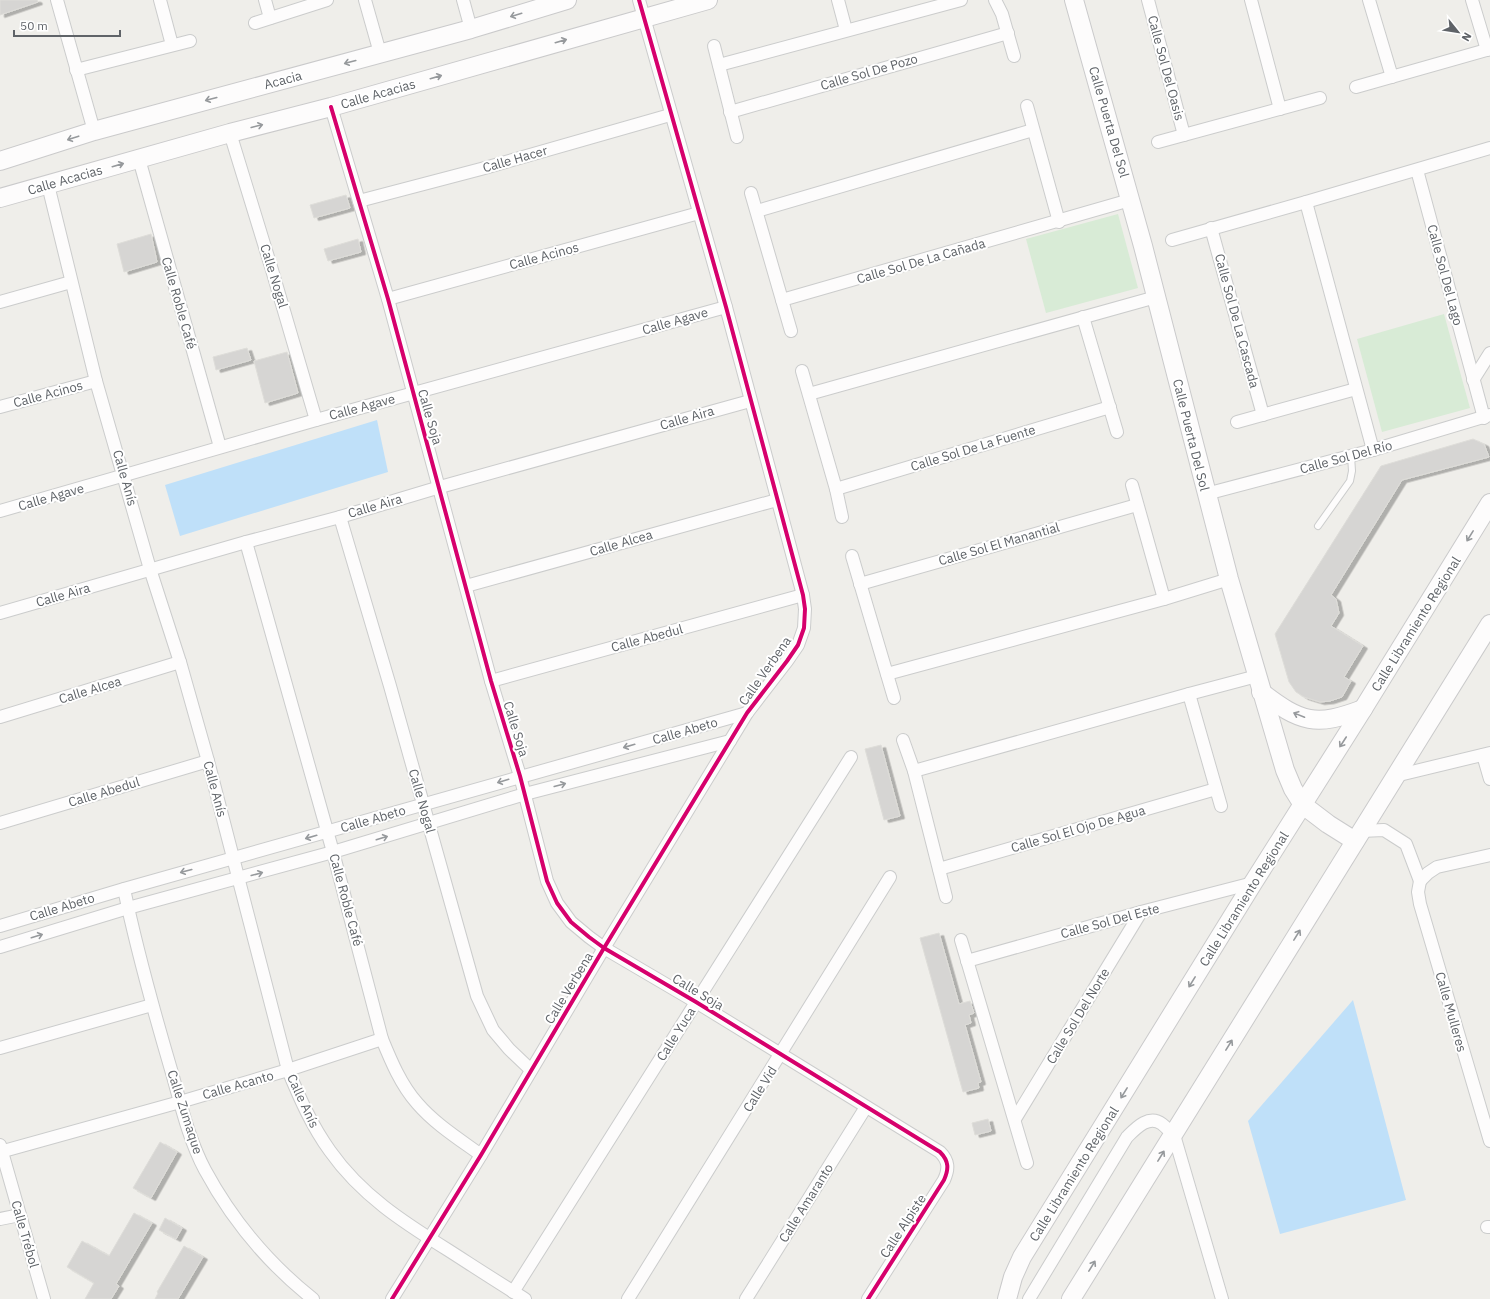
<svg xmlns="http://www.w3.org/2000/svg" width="1490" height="1299" font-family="'IBM Plex Sans',sans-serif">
  <defs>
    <filter id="shadow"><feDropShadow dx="4.5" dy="2.5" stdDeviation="0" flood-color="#0004"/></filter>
  </defs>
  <rect width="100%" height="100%" fill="#efeeea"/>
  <!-- green -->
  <g fill="#d8ebd6">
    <polygon points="1118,214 1138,288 1046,313 1026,239"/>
    <polygon points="1444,314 1470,408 1382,432 1357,339"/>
  </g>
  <!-- water -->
  <g fill="#bfe0f9">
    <polygon points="377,420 388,472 180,536 165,485"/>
    <polygon points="1353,1000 1406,1200 1280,1234 1248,1121"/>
  </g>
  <!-- building -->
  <g fill="#d6d5d3" stroke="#deddd9" filter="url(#shadow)">
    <polygon points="0,0 37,0 38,2 0,15"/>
    <polygon points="346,195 350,208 314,218 310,205"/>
    <polygon points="151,234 157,262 124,272 117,244"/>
    <polygon points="358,239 361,252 328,261 324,249"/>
    <polygon points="247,348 251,360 216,370 213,357"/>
    <polygon points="287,352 298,393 265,403 254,361"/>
    <polygon points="1473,439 1484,444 1489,457 1402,480 1331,595 1336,599 1339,613 1331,626 1363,646 1344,677 1351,681 1342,697 1330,701 1320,702 1304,697 1296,692 1289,682 1275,634 1381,466"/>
    <polygon points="881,745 900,816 884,820 865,749"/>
    <polygon points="939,933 959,1004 970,1001 974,1013 969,1015 971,1023 965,1025 981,1082 978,1083 979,1088 963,1092 920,938"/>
    <polygon points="988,1119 991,1131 975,1135 972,1123"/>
    <polygon points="160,1142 177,1152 151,1198 133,1188"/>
    <polygon points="134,1213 152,1223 116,1284 119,1286 111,1299 85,1299 94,1283 67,1267 82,1241 109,1256"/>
    <polygon points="165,1218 182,1228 176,1239 159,1230"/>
    <polygon points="184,1246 203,1257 178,1299 155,1299 158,1293 157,1292"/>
  </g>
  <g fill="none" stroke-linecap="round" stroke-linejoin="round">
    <!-- lane casing -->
    <g stroke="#cbcccc" stroke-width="8">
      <polyline id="lane" points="1318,526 1350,481 1352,471 1351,456"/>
    </g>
    <!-- street casing -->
    <g stroke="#cbcccc" stroke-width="14">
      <g id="street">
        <polyline points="57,0 94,131"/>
        <polyline points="160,0 172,45"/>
        <polyline points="265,0 270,18"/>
        <polyline points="365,0 380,53"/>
        <polyline points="463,0 471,29"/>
        <polyline points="838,0 846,30"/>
        <polyline points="995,0 1002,14 1014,56"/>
        <polyline points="1148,0 1184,135"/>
        <polyline points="1251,0 1280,109"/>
        <polyline points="1369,0 1392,77"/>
        <polyline points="1472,0 1487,50"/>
        <polyline points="255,23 327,0"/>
        <polyline points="714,46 737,137"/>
        <polyline points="719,65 961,0"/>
        <polyline points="76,70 190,41"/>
        <polyline points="1356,87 1490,49"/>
        <polyline points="1027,106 1059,222"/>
        <path d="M331,107L388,299L491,681L520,776L547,881L557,903L571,922L589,937L604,948L696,1002L940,1152C949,1161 949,1169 944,1180L868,1299"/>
        <polyline points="730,112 1008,33"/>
        <polyline points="230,133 272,270 316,420"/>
        <polyline points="1158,142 1320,98"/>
        <polyline points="139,159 220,447"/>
        <polyline points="1417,170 1484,418"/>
        <path d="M48,185L96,381L150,569L180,662L208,761L288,1070C300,1099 312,1126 330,1151C361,1195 403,1222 448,1250C473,1266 499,1283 525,1299"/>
        <polyline points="751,193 791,331"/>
        <polyline points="359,201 481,169 670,115"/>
        <polyline points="1306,202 1373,450"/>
        <polyline points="757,211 1033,130"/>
        <polyline points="1211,228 1263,415"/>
        <polyline points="1172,240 1306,202 1490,148"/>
        <polyline points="388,299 699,213"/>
        <polyline points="782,300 1130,200"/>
        <polyline points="0,302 71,282"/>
        <polyline points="1083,317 1117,432"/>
        <polyline points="802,371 836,489 842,517"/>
        <polyline points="1473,380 1490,353"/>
        <polyline points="809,394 1156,297"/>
        <polyline points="0,407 96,381"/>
        <polyline points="1237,422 1356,389"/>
        <polyline points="1132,485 1164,599"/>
        <polyline points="836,489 1110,407"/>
        <polyline points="1206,494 1373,450 1490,415"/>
        <polyline points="0,511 316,420 726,307"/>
        <polyline points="340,517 390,686 477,996 493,1030 509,1049 531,1070"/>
        <path d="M246,542L333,852L382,1039C391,1061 401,1085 417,1103C435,1124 459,1139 481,1155"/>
        <polyline points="852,556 894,698"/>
        <polyline points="860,584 1137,505"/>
        <polyline points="466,586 777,500"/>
        <polyline points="0,613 246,542 340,517 440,487 750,401"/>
        <polyline points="887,674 1164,599 1229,579"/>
        <polyline points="491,681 803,595"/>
        <polyline points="1189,694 1221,806"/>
        <polyline points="0,717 180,662"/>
        <polyline points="903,740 914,771 946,897"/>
        <polyline points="1483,755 1490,779"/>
        <polyline points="914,771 1189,694 1257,676"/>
        <polyline points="1395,776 1490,753"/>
        <polyline points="0,823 208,761"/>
        <polyline points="1361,831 1384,830 1406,844 1420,881"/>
        <polyline points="939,869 1216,789"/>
        <polyline points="1420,881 1418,892 1420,904 1490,1141"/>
        <polyline points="1420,881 1428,873 1437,867 1490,855"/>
        <path d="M124,889C137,951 154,1012 172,1073C181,1105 189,1140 205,1170C232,1220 269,1264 313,1299"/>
        <polyline points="0,926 124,889 747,713"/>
        <polyline points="961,940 1027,1163"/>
        <polyline points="0,947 128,908 333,852 525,794 730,741"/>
        <polyline points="967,961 1141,912 1253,883"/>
        <polyline points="0,1048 152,1005"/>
        <polyline points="1015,1119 1141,912"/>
        <polyline points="0,1145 44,1299"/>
        <polyline points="0,1152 180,1102 288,1070 382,1039"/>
        <polyline points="0,1219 20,1215"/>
        <polyline points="1487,1227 1490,1227"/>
        <polyline points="513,1292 851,757"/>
        <polyline points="392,1299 481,1155 604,948 747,713 787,661 798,645 804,628 805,609 803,595 726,307 639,0"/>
        <polyline points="628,1299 890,877"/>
        <polyline points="746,1299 866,1107"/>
        <path d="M1029,1299L1127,1137C1136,1128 1149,1114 1162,1124C1166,1127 1170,1132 1174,1135L1222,1299"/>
      </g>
    </g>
    <!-- secondary casing -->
    <g stroke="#cacacb" stroke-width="20">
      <g id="secondary">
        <polyline points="1074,0 1143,246 1229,579 1285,770 1293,789 1303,805 1328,824 1355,841"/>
        <polyline points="0,161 94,131 471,29 567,0"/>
        <polyline points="0,198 230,133 331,107 708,0"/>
        <path d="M1261,692C1301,723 1316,727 1363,709"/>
        <polyline points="1007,1299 1013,1277 1022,1257 1253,883 1363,709 1490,503"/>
        <polyline points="1071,1299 1490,624"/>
      </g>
    </g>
    <!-- lane -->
    <use href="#lane" stroke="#fdfcfc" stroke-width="6"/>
    <!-- street -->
    <use href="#street" stroke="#fdfcfc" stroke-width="12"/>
    <!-- secondary -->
    <use href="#secondary" stroke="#fdfcfc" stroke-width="18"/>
    <!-- cycleway casing -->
    <g stroke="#fff" stroke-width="6">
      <g id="cycleway">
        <path d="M331,107L388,299L491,681L520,776L547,881L557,903L571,922L589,937L604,948L696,1002L940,1152C949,1161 949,1169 944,1180L868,1299"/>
        <polyline points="392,1299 481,1155 604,948 747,713 787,661 798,645 804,628 805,609 803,595 726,307 639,0"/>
      </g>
    </g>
    <!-- cycleway -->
    <use href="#cycleway" stroke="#d6006c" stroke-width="4"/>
  </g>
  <!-- one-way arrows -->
  <defs><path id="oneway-shaft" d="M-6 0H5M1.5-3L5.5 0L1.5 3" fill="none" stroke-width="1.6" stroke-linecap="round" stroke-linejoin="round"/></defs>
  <g stroke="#96999c">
    <use href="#oneway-shaft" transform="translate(516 15) rotate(163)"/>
    <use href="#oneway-shaft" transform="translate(561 41) rotate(-16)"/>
    <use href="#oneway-shaft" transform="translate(350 62) rotate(165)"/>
    <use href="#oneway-shaft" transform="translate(436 77) rotate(-16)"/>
    <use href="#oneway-shaft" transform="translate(211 99) rotate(165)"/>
    <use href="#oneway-shaft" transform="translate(257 126) rotate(-14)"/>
    <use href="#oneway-shaft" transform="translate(73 138) rotate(162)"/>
    <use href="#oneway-shaft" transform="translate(118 165) rotate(-16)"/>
    <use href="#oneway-shaft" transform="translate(1470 536) rotate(122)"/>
    <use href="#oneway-shaft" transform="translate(1299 715) rotate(-158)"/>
    <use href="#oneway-shaft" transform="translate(1343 742) rotate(123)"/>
    <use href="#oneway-shaft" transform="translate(629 746) rotate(164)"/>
    <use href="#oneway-shaft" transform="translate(503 781) rotate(163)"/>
    <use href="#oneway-shaft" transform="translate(560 785) rotate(-15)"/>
    <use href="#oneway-shaft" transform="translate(311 837) rotate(164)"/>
    <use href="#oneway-shaft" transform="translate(382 838) rotate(-17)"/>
    <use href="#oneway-shaft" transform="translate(186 871) rotate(165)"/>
    <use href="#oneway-shaft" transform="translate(257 874) rotate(-15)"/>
    <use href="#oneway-shaft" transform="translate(1297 935) rotate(-58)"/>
    <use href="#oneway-shaft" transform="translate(37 936) rotate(-17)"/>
    <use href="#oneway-shaft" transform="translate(1192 982) rotate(122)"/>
    <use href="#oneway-shaft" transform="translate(1229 1045) rotate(-58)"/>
    <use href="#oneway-shaft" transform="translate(1124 1093) rotate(122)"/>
    <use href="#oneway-shaft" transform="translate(1161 1156) rotate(-58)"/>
    <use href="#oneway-shaft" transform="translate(1092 1266) rotate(-58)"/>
  </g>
  <g text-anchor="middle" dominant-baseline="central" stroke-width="4" stroke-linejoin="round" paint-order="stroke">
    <!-- street labels -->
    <g font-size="13" fill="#5f6368" stroke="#fff">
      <text transform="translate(1166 68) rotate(75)">Calle Sol Del Oasis</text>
      <text transform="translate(869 72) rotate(-16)">Calle Sol De Pozo</text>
      <text transform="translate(283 80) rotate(-15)">Acacia</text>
      <text transform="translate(378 94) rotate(-16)">Calle Acacias</text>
      <text transform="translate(1109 122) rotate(74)">Calle Puerta Del Sol</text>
      <text transform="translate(515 159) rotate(-16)">Calle Hacer</text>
      <text transform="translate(65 180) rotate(-16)">Calle Acacias</text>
      <text transform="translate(544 256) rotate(-15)">Calle Acinos</text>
      <text transform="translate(921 261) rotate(-16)">Calle Sol De La Cañada</text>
      <text transform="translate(1445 275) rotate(75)">Calle Sol Del Lago</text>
      <text transform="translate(274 276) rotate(73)">Calle Nogal</text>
      <text transform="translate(179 303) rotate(74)">Calle Roble Café</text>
      <text transform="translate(675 321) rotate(-16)">Calle Agave</text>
      <text transform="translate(1237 321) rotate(75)">Calle Sol De La Cascada</text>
      <text transform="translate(48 394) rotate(-15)">Calle Acinos</text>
      <text transform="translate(362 407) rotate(-15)">Calle Agave</text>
      <text transform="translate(430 417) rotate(74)">Calle Soja</text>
      <text transform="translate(687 418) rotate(-16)">Calle Aira</text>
      <text transform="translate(1191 435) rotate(76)">Calle Puerta Del Sol</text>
      <text transform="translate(973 448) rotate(-17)">Calle Sol De La Fuente</text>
      <text transform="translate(1346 457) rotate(-15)">Calle Sol Del Río</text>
      <text transform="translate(125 478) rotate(74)">Calle Anís</text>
      <text transform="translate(51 497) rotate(-16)">Calle Agave</text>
      <text transform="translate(375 506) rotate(-16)">Calle Aira</text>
      <text transform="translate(621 543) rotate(-16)">Calle Alcea</text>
      <text transform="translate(999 544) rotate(-16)">Calle Sol El Manantial</text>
      <text transform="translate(63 595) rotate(-16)">Calle Aira</text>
      <text transform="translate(1416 624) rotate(-58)">Calle Libramiento Regional</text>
      <text transform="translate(647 638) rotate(-15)">Calle Abedul</text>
      <text transform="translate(765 671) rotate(-55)">Calle Verbena</text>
      <text transform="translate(90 690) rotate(-17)">Calle Alcea</text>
      <text transform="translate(516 729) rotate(73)">Calle Soja</text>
      <text transform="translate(685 731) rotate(-16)">Calle Abeto</text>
      <text transform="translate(215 789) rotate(75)">Calle Anís</text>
      <text transform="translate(104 792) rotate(-17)">Calle Abedul</text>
      <text transform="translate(422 801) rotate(74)">Calle Nogal</text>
      <text transform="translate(373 819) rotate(-16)">Calle Abeto</text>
      <text transform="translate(1078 829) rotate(-16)">Calle Sol El Ojo De Agua</text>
      <text transform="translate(1244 899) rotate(-58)">Calle Libramiento Regional</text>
      <text transform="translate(346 900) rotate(75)">Calle Roble Café</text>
      <text transform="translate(62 907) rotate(-17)">Calle Abeto</text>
      <text transform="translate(1110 921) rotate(-15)">Calle Sol Del Este</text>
      <text transform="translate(569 988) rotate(-59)">Calle Verbena</text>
      <text transform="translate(698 992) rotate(31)">Calle Soja</text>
      <text transform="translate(1451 1012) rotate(74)">Calle Mulleres</text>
      <text transform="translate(1078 1016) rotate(-59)">Calle Sol Del Norte</text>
      <text transform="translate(676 1034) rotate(-58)">Calle Yuca</text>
      <text transform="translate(238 1085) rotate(-16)">Calle Acanto</text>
      <text transform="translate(760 1089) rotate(-58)">Calle Vid</text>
      <text transform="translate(303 1101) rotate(65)">Calle Anís</text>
      <text transform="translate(185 1112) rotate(72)">Calle Zumaque</text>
      <text transform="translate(1074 1174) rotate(-58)">Calle Libramiento Regional</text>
      <text transform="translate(806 1203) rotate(-58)">Calle Amaranto</text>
      <text transform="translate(903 1226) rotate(-57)">Calle Alpiste</text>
      <text transform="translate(25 1234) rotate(74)">Calle Trébol</text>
    </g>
  </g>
  <!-- north arrow -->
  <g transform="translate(1458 32) rotate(120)" stroke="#ffffff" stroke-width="3" paint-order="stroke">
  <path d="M0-3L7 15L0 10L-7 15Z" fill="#5f6368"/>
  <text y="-6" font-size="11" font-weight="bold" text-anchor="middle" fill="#5f6368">N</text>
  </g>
  <!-- scale -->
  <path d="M14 30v6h106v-6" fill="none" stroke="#5f6368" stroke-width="2"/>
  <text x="20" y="30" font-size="12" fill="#5f6368" stroke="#ffffff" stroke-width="3" paint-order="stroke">50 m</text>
</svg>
